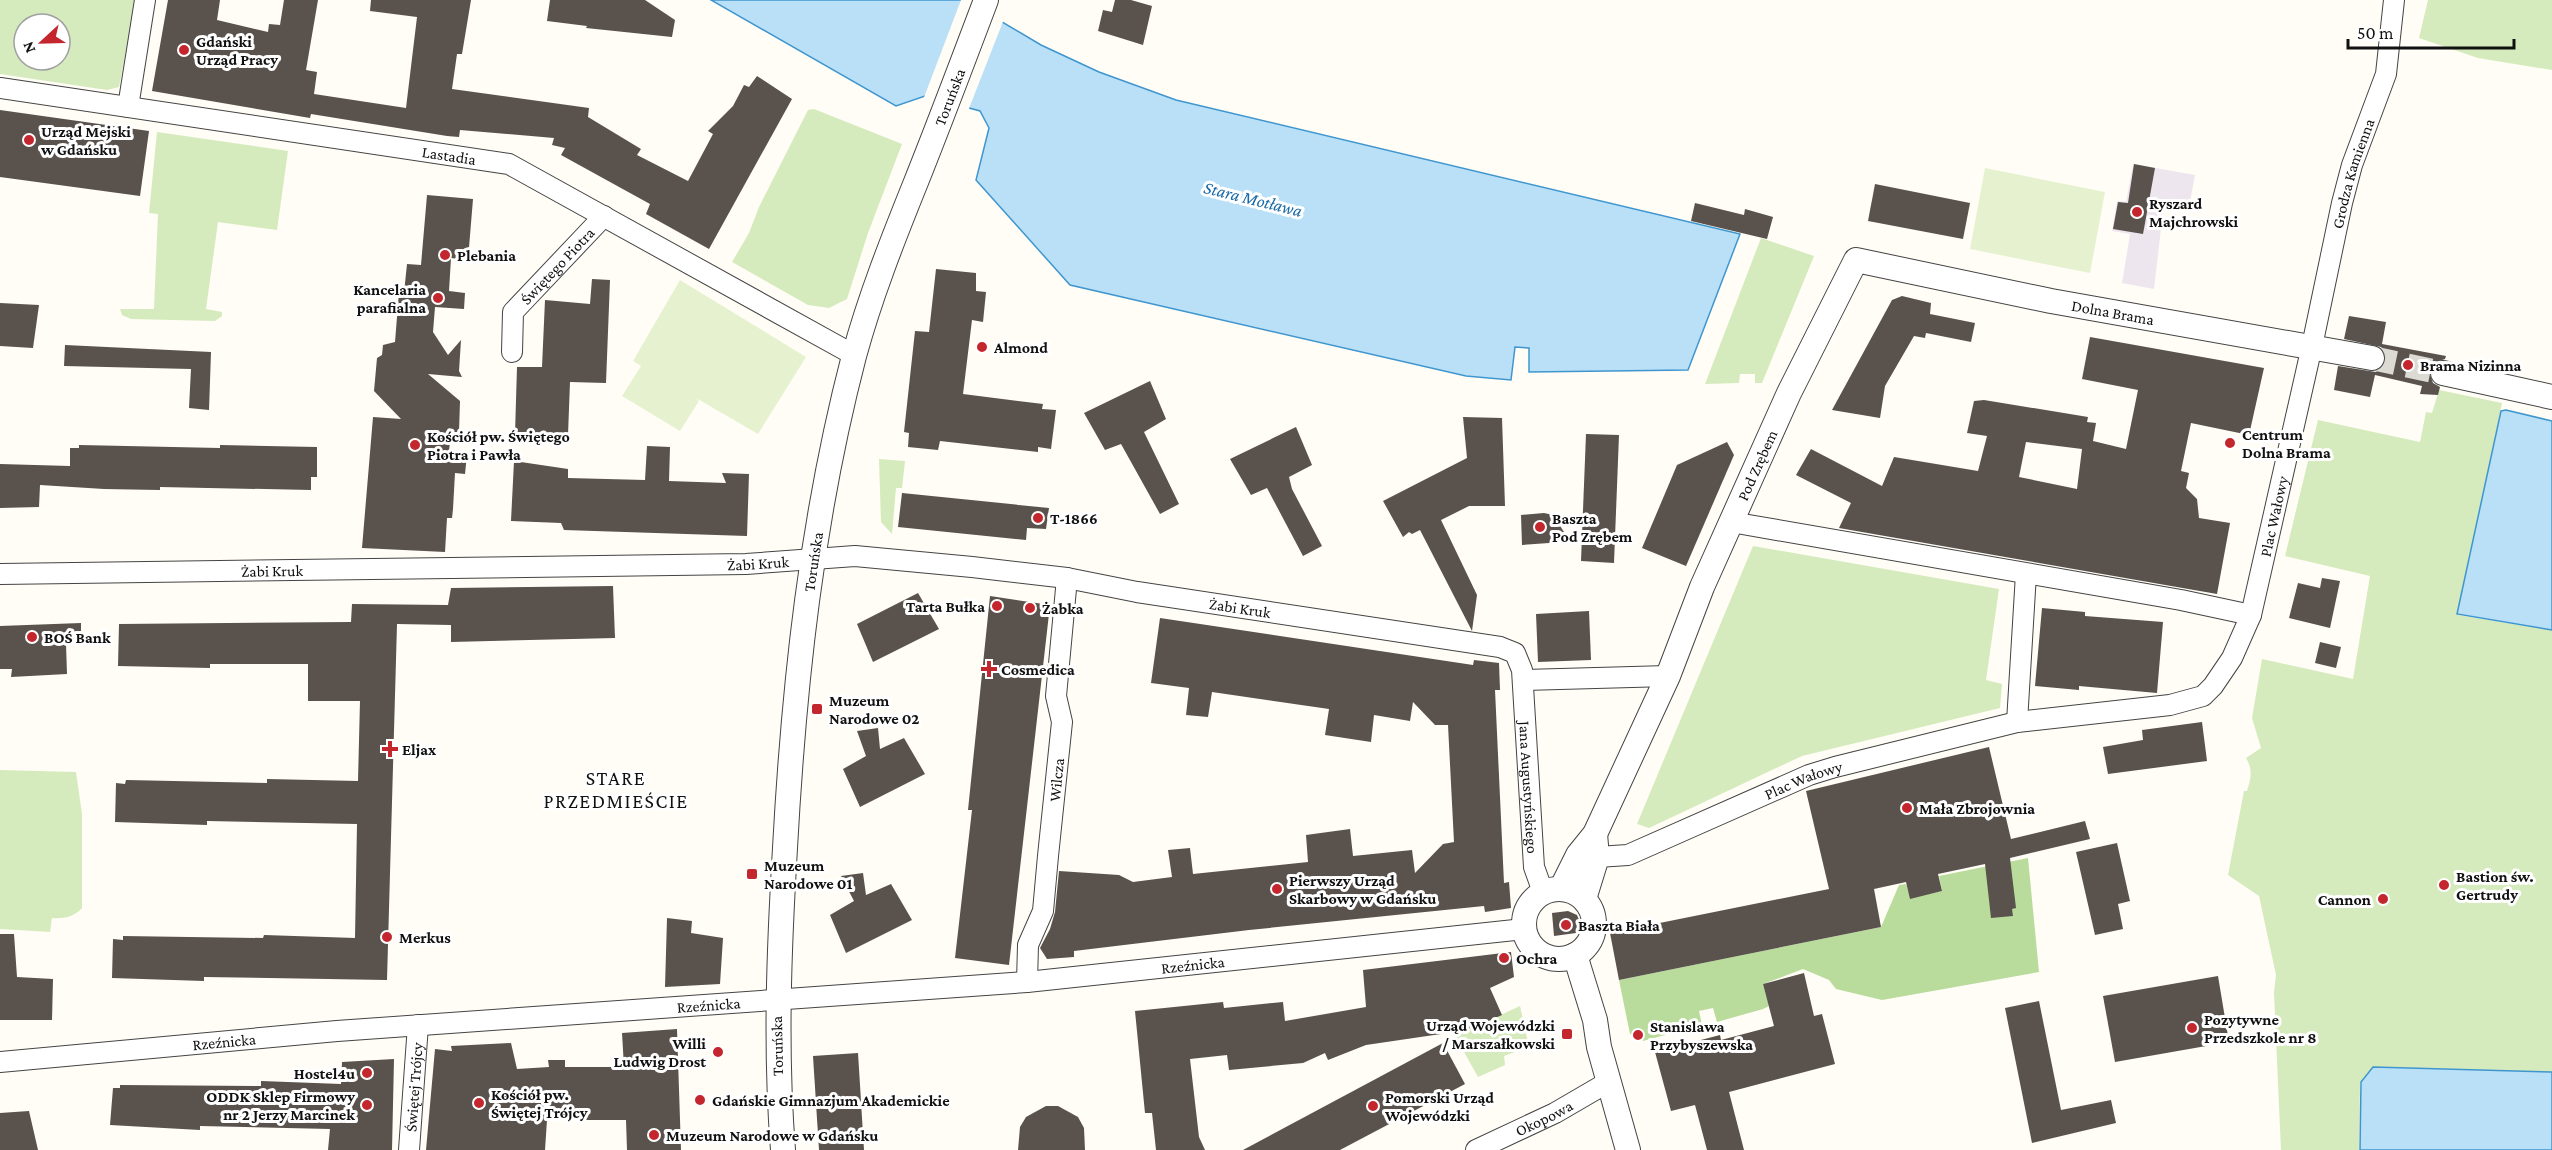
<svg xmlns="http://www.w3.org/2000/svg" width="2552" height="1150" font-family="'Crimson Pro',serif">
  <rect width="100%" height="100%" fill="#fffdf5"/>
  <!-- industrial -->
  <polygon fill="#eee6ef" points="2133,164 2195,175 2189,207 2164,203 2154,289 2122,283 2130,234 2112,231 2117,201 2126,202"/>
  <!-- green -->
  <g fill="#d5ebbd" fill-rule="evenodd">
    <path d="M0,0H136L119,87L107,90L0,74ZM24,24H60V60H24Z"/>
    <polygon points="2428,0 2552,0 2552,70 2478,58 2419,38"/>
    <polygon points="814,109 902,144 868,233 847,299 829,308 808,305 732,262 749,233 759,207 808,110"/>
    <polygon points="157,132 288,151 277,230 218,222 206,309 222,312 222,316 215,321 131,319 122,315 120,309 154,309 158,214 149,213"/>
    <polygon points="1761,238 1814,256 1762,383 1755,383 1755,374 1740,374 1739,383 1705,384"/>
    <path d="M2439,390L2502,403L2458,615L2552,630V1072L2373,1067L2360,1083L2359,1150H2281L2274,993L2276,975L2259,896L2228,875L2244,791H2247C2251,778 2253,770 2246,758L2261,748L2252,718L2262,659L2353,679L2370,576L2285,556L2318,420L2420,442L2426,412L2432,413Z"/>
    <polygon points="879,459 905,461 902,488 896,488 892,534 881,522"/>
    <polygon points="1753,546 1999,589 1986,680 2002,684 2000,708 1802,756 1649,828 1637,824"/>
    <path d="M0,770L76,772L82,814V908C74,917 64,919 52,918L50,932L0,929Z"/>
    <polygon points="1520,1006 1529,1047 1504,1056 1505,1065 1478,1077 1455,1036"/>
  </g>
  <!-- forest -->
  <polygon fill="#b9dc9c" points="2028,858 2039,972 1882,1000 1836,989 1829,980 1803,969 1763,984 1769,1006 1763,1009 1717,1022 1713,1008 1699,1011 1702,1025 1643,1041 1638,1034 1630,1034 1619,980 1881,927 1899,885 1906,884 1911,898 1942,891 1939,876"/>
  <!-- pitch -->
  <g fill="#e6f2cf">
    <polygon points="1985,168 2105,192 2090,273 1970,249"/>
    <polygon points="680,280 806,357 758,434 696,398 699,401 680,431 622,396 641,366 633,361"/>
  </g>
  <!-- water -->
  <g fill="#b9e0f7" stroke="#3f96cf" stroke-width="1.5">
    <polygon points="711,0 965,0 1041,45 1099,72 1176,100 1740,234 1688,370 1529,372 1529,348 1515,347 1511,380 1466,376 1070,285 976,180 989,128 980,111 925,96 896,106"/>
    <polygon points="2506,410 2552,421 2552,630 2457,614 2501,411"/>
    <polygon points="2373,1067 2552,1072 2552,1150 2360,1150 2361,1082"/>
  </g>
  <!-- pier -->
  <polygon fill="#fffdf5" points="961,0 971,0 1004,19 968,111 923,100"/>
  <!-- building -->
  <g fill="#5a524d" fill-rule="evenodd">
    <polygon points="168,0 220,0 217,20 268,32 269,24 280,25 284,0 318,0 306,70 317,72 314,94 406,108 417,17 370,11 371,0 471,0 462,54 457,54 452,89 589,108 588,117 641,149 637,155 688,181 713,134 708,131 733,106 744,85 749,87 757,76 792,99 709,249 646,214 650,204 561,155 565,148 552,145 554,138 460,130 459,137 447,136 311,114 310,118 152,91"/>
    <polygon points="550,0 645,0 675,20 672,37 586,28 587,26 547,21"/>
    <polygon points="1115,0 1131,0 1152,6 1143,45 1098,31 1103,10 1112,12"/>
    <polygon points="0,110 149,131 140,196 0,177"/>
    <polygon points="2134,164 2155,168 2143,234 2113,229 2118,202 2128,203"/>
    <polygon points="1875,184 1970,203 1963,239 1868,221"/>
    <polygon points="427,195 473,199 468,260 451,258 449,291 465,293 464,309 435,307 433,332 448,355 461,340 459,371 462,377 428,374 460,401 459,432 451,432 449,451 467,454 465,474 455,473 453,509 452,518 447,518 445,552 362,548 373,417 401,419 374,391 377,358 382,355 383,345 395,342 399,292 404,293 407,264 421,265"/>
    <polygon points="1695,203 1744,215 1745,209 1773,217 1767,239 1691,221"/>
    <polygon points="936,269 976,273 976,291 986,292 983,322 972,320 963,394 1043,404 1042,409 1056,410 1051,449 1038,447 1038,452 940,441 938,450 908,447 909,433 904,432 915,331 929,332"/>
    <polygon points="592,279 610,280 606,383 570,382 568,435 515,434 517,367 542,367 545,300 590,304"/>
    <polygon points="1902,296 1931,303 1930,314 1975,323 1971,342 1926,333 1925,338 1914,336 1885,386 1880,418 1832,410 1892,300"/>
    <polygon points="0,303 39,305 33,348 0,346"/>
    <polygon points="2349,316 2386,322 2382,344 2446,356 2445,359 2433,363 2429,371 2433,383 2440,387 2438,395 2420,394 2422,386 2375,375 2370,397 2334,390 2338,366 2376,372 2386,361 2386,354 2381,347 2344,339"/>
    <path d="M2090,337L2264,368L2249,435L2191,423L2181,471L2189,473L2186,488L2197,499L2199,518L2230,523L2217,594L1839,528L1851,503L1796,475L1811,449L1882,486L1894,457L1978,471L1987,436L1967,433L1974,401L1984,400L2088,417L2087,422L2096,423L2093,441L2126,449L2138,390L2082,379ZM2026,442L2082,449L2077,489L2019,477Z"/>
    <polygon points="65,345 211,352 209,410 189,408 191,369 64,366"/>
    <polygon points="1150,381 1166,419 1144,432 1179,504 1160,514 1121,444 1105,450 1084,413"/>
    <polygon points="1463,417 1502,418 1505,506 1469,506 1441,520 1477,595 1472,631 1420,530 1412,534 1409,532 1403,537 1383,501 1467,458"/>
    <polygon points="1296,427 1312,465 1289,477 1292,489 1322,546 1303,556 1267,488 1251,495 1230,459"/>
    <polygon points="1586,434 1619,435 1614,563 1581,561"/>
    <polygon points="1727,442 1734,455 1686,566 1642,548 1677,465"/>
    <polygon points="79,445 220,448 220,445 317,447 317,477 311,477 311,490 160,487 160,490 104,489 40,485 39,507 0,508 0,464 70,466 70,448 79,448"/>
    <polygon points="647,446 670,447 669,481 726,483 722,473 749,474 747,536 564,530 561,523 511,521 514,461 568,469 568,478 645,480"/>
    <polygon points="902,493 1049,508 1046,529 1027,528 1026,540 898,527"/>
    <polygon points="1544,513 1553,515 1564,532 1549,543 1522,545 1521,515"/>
    <polygon points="2322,578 2340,581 2330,628 2289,618 2298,583 2320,588"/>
    <polygon points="613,586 615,638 451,642 451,625 397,624 387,980 204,977 204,981 112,978 113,939 123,940 123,936 263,938 264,935 355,938 357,824 207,821 207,825 115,822 116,783 125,784 126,780 267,783 267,779 358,781 360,701 308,701 308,664 210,664 210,668 118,666 119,624 351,622 352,604 448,605 451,588"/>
    <polygon points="918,593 939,629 873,662 857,624"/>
    <polygon points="990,596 1050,605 1009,965 955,958 972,810 968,810"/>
    <polygon points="2042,608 2085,612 2085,616 2163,622 2157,693 2079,686 2079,690 2035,686"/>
    <polygon points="1589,611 1591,660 1538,662 1536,614"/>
    <polygon points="1160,618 1473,665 1474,660 1499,663 1500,690 1495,690 1504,883 1509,882 1511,908 1485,912 1484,906 1249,930 1074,951 1074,957 1047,959 1040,948 1050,929 1055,912 1059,871 1119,875 1133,882 1172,877 1168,850 1190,848 1193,874 1308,862 1306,835 1350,829 1353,856 1412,850 1415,873 1443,844 1454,842 1448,725 1435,725 1413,702 1410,721 1374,715 1371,742 1325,735 1329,709 1212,692 1208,717 1186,715 1189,688 1151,683"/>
    <polygon points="81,623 81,644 66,644 67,674 11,677 12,669 0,669 0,626"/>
    <polygon points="2320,642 2341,647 2336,668 2315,663"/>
    <polygon points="2202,722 2207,761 2108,774 2103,747 2143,740 2142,730"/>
    <polygon points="878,728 880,749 904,738 925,774 860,807 843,769 866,756 857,731"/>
    <polygon points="1989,747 2011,839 2085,821 2090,839 2010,858 2016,908 2012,909 2013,916 1991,918 1985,864 1938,874 1942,891 1910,899 1906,882 1874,889 1881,927 1619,980 1610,933 1829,889 1806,791"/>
    <polygon points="2117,843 2130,901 2118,904 2123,929 2095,935 2076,852"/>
    <polygon points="863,873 866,895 891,884 912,920 846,953 830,915 854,901 841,876"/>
    <polygon points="1568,911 1577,915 1581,925 1576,933 1554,936 1552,913"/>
    <polygon points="667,918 692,921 691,933 723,938 720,984 665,987"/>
    <polygon points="0,934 14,934 17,977 53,979 52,1020 0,1020"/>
    <polygon points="1511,952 1514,977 1490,988 1502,1015 1468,1030 1366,1045 1328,1060 1325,1053 1303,1063 1229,1070 1227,1055 1190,1059 1199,1137 1205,1150 1156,1150 1152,1113 1145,1113 1135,1011 1223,1002 1224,1008 1283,1002 1285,1021 1366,1007 1363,970"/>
    <polygon points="1804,973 1814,1016 1822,1014 1835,1064 1729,1092 1744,1150 1707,1150 1695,1105 1671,1111 1655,1052 1720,1035 1721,1040 1774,1026 1763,984"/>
    <polygon points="2218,976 2229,1042 2115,1062 2103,996"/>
    <polygon points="2039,1001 2061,1110 2111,1100 2116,1123 2032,1143 2005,1008"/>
    <polygon points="677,1029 681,1150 627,1150 626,1120 547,1120 545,1150 426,1150 435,1049 452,1051 451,1046 511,1043 517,1069 549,1067 548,1060 565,1060 565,1067 624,1067 622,1033"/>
    <polygon points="1443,1043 1465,1084 1340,1150 1243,1150"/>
    <polygon points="858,1053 864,1150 819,1150 813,1056"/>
    <polygon points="394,1059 392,1150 328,1150 330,1129 200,1126 200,1130 110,1125 113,1088 120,1088 120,1085 261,1086 261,1081 341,1084 342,1062"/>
    <polygon points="1046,1106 1058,1106 1078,1117 1084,1128 1085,1150 1018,1150 1020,1127 1026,1117"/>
    <polygon points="29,1111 38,1150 0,1150 0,1113"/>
  </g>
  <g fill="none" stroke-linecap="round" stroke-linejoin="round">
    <!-- tertiary-tunnel -->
    <polyline stroke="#dbdad3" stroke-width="24" stroke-dasharray="24 12" stroke-linecap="butt" points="2372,358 2443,373"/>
    <!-- minor casing -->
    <g stroke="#444" stroke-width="22">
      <g id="minor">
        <path id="s1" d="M0,88L509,164L854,355"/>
        <polyline points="128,107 145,0"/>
        <path id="s2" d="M512,352L513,312L604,216"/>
        <polyline points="1731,522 2181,600 2251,615"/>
        <path id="s3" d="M0,574L746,564L855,556L972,567L1067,578L1137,592L1500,647L1515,653L1522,670L1534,867L1543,892"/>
        <polyline points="1523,680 1668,676"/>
        <polyline points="2017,722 2026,574"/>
        <path id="s4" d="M1597,857L1628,855L1809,775L1835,767L2017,722L2170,705L2203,696L2213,686L2232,658L2251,615L2312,346L2342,203L2352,165L2386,74L2394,0"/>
        <path id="s5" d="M1027,982L1028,945L1043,911L1048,856L1062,722L1056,696L1067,578"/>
        <path id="s6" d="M0,1062L337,1031L1027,982L1524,929"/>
        <path id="s7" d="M409,1150L418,1025"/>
        <path id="s8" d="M1476,1150L1555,1113L1610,1081"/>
      </g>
    </g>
    <!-- tertiary casing -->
    <g stroke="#444" stroke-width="26">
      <g id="tertiary">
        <polyline points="2443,373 2552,397"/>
        <path id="s9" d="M1561,889L1578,855L1595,834L1668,676L1702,587L1789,393L1856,260L2051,301L2372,358"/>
        <circle cx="1559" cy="924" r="35"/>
        <polyline points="1584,899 1597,857 1595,834"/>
        <polyline points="1575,955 1595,1020 1599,1047 1628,1150"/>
        <path id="s10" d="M783,1150C775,1049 779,949 785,848C794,682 812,517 854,356C870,297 893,239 916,182C940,122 963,61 986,0"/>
      </g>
    </g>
    <!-- minor -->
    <use href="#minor" stroke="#fff" stroke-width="20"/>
    <!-- tertiary -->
    <use href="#tertiary" stroke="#fff" stroke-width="24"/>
  </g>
  <!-- markers -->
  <g fill="#c4262e" stroke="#fff" stroke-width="2">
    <circle cx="184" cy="50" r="6"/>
    <circle cx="29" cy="140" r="6"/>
    <circle cx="2137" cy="212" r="6"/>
    <circle cx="445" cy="255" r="6"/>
    <circle cx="438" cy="298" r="6"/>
    <circle cx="982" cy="347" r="6"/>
    <circle cx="2408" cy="365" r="6"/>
    <circle cx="2230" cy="443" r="6"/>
    <circle cx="415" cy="445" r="6"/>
    <circle cx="1038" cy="518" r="6"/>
    <circle cx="1540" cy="527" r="6"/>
    <circle cx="997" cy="606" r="6"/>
    <circle cx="1030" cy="608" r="6"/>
    <circle cx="32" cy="637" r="6"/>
    <path d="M986 660h6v6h6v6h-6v6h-6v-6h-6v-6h6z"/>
    <rect x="811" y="703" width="12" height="12" rx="3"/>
    <path d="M387 740h6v6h6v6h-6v6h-6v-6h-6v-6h6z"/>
    <circle cx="1907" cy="808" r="6"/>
    <rect x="746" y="868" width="12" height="12" rx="3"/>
    <circle cx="2444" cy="885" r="6"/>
    <circle cx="1277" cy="889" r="6"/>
    <circle cx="2383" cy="899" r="6"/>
    <circle cx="1566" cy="925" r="6"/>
    <circle cx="387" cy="937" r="6"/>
    <circle cx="1504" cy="958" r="6"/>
    <circle cx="2192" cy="1028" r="6"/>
    <rect x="1561" y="1028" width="12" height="12" rx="3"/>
    <circle cx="1638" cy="1035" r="6"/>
    <circle cx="718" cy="1052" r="6"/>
    <circle cx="367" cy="1073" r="6"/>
    <circle cx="700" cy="1100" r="6"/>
    <circle cx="479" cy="1103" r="6"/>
    <circle cx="367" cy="1105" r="6"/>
    <circle cx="1373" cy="1106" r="6"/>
    <circle cx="654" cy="1135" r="6"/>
  </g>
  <g text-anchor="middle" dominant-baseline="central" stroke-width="6" stroke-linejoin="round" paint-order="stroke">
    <!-- poi labels -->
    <g font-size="16" font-weight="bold" fill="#111" stroke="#fff" text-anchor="start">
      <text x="196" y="41">Gdański<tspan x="196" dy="18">Urząd Pracy</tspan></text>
      <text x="41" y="131">Urząd Mejski<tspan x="41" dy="18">w Gdańsku</tspan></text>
      <text x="2149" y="203">Ryszard<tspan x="2149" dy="18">Majchrowski</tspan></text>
      <text x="457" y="255">Plebania</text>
      <text x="426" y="289" text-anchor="end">Kancelaria<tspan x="426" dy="18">parafialna</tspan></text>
      <text x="994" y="347">Almond</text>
      <text x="2420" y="365">Brama Nizinna</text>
      <text x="2242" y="434">Centrum<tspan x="2242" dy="18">Dolna Brama</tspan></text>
      <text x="427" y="436">Kościół pw. Świętego<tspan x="427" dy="18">Piotra i Pawła</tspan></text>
      <text x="1050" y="518">T-1866</text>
      <text x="1552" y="518">Baszta<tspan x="1552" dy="18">Pod Zrębem</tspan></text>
      <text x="985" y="606" text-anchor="end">Tarta Bułka</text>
      <text x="1042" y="608">Żabka</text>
      <text x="44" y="637">BOŚ Bank</text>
      <text x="1001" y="669">Cosmedica</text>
      <text x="829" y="700">Muzeum<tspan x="829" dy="18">Narodowe 02</tspan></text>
      <text x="402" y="749">Eljax</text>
      <text x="1919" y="808">Mała Zbrojownia</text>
      <text x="764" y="865">Muzeum<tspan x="764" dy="18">Narodowe 01</tspan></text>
      <text x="2456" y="876">Bastion św.<tspan x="2456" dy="18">Gertrudy</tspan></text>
      <text x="1289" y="880">Pierwszy Urząd<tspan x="1289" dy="18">Skarbowy w Gdańsku</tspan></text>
      <text x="2371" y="899" text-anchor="end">Cannon</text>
      <text x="1578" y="925">Baszta Biała</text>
      <text x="399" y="937">Merkus</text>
      <text x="1516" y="958">Ochra</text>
      <text x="2204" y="1019">Pozytywne<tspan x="2204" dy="18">Przedszkole nr 8</tspan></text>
      <text x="1555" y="1025" text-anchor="end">Urząd Wojewódzki<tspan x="1555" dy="18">/ Marszałkowski</tspan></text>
      <text x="1650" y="1026">Stanislawa<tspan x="1650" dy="18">Przybyszewska</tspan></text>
      <text x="706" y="1043" text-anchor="end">Willi<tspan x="706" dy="18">Ludwig Drost</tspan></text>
      <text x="355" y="1073" text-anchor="end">Hostel4u</text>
      <text x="491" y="1094">Kościół pw.<tspan x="491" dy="18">Świętej Trójcy</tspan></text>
      <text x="355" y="1096" text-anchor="end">ODDK Sklep Firmowy<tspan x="355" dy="18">nr 2 Jerzy Marcinek</tspan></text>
      <text x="1385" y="1097">Pomorski Urząd<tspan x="1385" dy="18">Wojewódzki</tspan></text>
      <text x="712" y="1100">Gdańskie Gimnazjum Akademickie</text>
      <text x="666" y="1135">Muzeum Narodowe w Gdańsku</text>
    </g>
    <!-- street labels -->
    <g font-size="16" fill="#111" stroke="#fff">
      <text stroke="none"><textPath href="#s10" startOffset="1076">Toruńska</textPath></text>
      <text stroke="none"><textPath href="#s1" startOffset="454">Lastadia</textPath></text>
      <text stroke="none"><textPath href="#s4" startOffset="1180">Grodza Kamienna</textPath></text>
      <text stroke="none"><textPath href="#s2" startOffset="104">Świętego Piotra</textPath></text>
      <text stroke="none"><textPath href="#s9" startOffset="958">Dolna Brama</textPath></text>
      <text stroke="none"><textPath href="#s9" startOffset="468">Pod Zrębem</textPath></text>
      <text stroke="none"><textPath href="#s4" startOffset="828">Plac Wałowy</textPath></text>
      <text stroke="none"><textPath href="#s3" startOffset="758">Żabi Kruk</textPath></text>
      <text stroke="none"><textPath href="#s10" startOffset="590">Toruńska</textPath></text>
      <text stroke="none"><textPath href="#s3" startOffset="272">Żabi Kruk</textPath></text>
      <text stroke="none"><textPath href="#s3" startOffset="1244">Żabi Kruk</textPath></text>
      <text stroke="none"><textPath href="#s4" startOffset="222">Plac Wałowy</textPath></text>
      <text stroke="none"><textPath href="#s5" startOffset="206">Wilcza</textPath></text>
      <text stroke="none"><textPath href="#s3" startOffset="1659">Jana Augustyńskiego</textPath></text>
      <text stroke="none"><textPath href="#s6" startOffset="1197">Rzeźnicka</textPath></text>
      <text stroke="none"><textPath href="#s6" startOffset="711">Rzeźnicka</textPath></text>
      <text stroke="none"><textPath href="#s6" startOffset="225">Rzeźnicka</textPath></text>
      <text transform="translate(777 1046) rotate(-91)">Toruńska</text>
      <text stroke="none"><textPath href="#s7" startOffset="63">Świętej Trójcy</textPath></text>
      <text stroke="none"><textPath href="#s8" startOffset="75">Okopowa</textPath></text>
    </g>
    <!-- water labels -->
    <g font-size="18" font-style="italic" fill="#1768a6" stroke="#fff">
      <text transform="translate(1253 199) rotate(14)">Stara Motława</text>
    </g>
    <!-- quarter labels -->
    <g font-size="20" letter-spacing="1.5" fill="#111" stroke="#fff">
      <text x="616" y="778">STARE<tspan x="616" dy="23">PRZEDMIEŚCIE</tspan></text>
    </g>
  </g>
  <!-- north arrow -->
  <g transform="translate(42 42) rotate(248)"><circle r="28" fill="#ffffff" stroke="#a0a0a0" stroke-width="1.5"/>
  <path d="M0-4.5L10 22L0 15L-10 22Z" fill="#c4262e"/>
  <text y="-9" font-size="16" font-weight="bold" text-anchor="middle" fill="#111111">N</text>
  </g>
  <!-- scale -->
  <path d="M2348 39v9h166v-9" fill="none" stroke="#111111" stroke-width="3"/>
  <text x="2357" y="39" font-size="18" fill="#111111" stroke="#ffffff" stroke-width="4.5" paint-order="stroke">50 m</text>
</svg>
